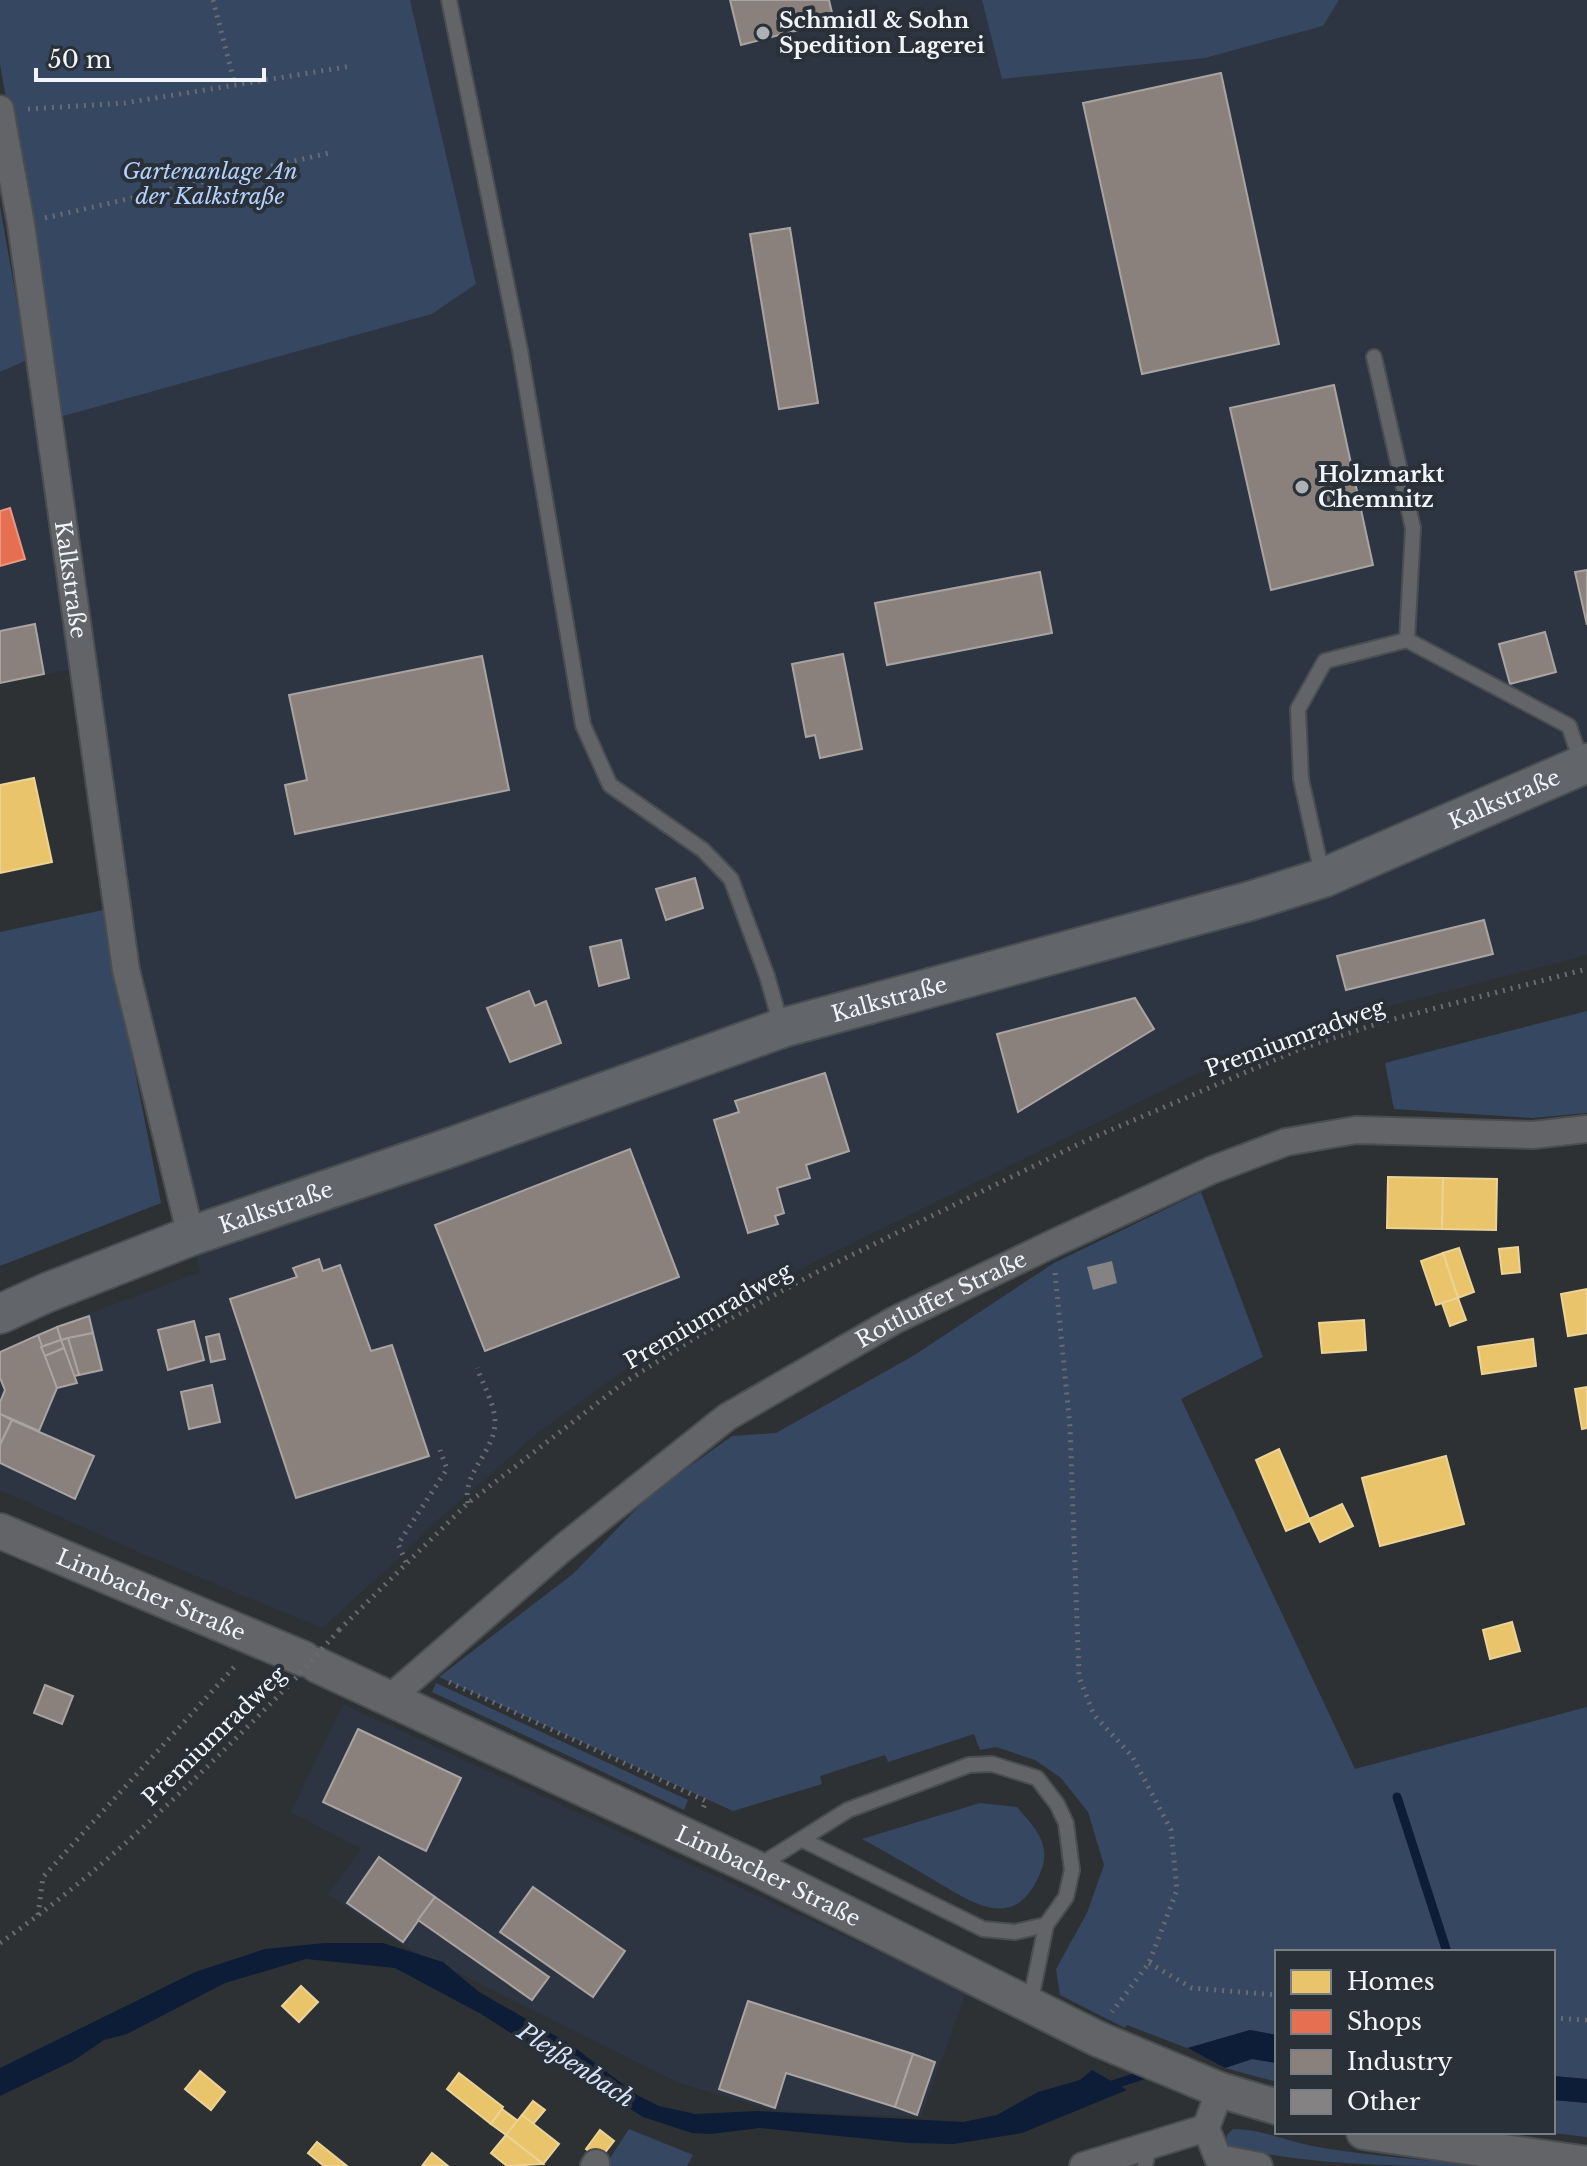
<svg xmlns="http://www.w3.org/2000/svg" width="1587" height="2166" font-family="'Libre Baskerville',serif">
  <rect width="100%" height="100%" fill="#2e3134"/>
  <!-- built -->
  <g fill="#2d3542">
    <polygon points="410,0 982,0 1002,79 1205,58 1323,26 1339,0 1587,0 1587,955 1393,1005 1294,1038 1192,1076 816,1261 693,1327 616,1376 540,1431 432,1525 395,1562 322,1628 152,1558 0,1490 0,1351 56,1326 200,1272 126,970 47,419 432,314 476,284"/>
    <polygon points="27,360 72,669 0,683 0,372"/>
    <polygon points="343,1704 966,1992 921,2117 775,2111 679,2083 402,1945 328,1894 361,1849 291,1812"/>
  </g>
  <!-- green -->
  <g fill="#364762">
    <polygon points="0,0 410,0 476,284 432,314 63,416 0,64"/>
    <polygon points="982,0 1339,0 1323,26 1205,58 1002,79"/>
    <polygon points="0,206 27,360 0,372"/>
    <polygon points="103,910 161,1203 0,1266 0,932"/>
    <polygon points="1587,1011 1587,1113 1533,1118 1394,1109 1385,1063"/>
    <polygon points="1201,1192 1263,1357 1181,1399 1355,1769 1587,1707 1587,2079 1553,2076 1553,1952 1277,1952 1277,2035 1250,2030 1187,2048 1127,2025 1125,2028 1060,1995 1056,1969 1087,1913 1104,1865 1088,1812 1061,1778 1035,1760 996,1747 980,1750 974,1734 888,1762 885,1755 820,1776 822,1784 733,1811 439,1677 574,1573 651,1494 732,1436 776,1433 913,1356 1054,1263"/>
    <polygon points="436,1683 688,1800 684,1810 432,1692"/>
    <path d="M980,1803L1017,1807C1037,1830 1053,1846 1039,1876C1013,1934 970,1901 932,1879C909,1865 886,1852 862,1839Z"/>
    <polygon points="1252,2059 1277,2063 1277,2082 1225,2068"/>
    <polygon points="1553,2100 1587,2103 1587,2137 1544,2132 1553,2132"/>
    <polygon points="629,2129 693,2155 687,2166 605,2166"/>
    <path d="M1233,2129C1261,2129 1290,2142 1317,2147C1372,2156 1428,2160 1483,2166C1403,2166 1297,2166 1225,2144L1227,2135Z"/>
  </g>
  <!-- water -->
  <g fill="#0d1d37">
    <polygon points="324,1943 383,1943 443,1962 479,1992 570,2044 637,2095 659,2106 695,2114 757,2111 963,2122 997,2115 1038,2092 1080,2080 1092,2070 1127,2090 1022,2133 954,2144 908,2143 760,2128 711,2134 692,2133 643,2117 481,2014 395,1968 306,1959 225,1983 127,2034 104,2040 73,2061 0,2096 0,2068 195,1972 265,1949"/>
    <polygon points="1250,2030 1277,2035 1277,2063 1252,2059 1225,2068 1188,2048"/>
    <polygon points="1553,2076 1587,2079 1587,2103 1553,2100"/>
  </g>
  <!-- homes -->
  <g fill="#e9c46a" stroke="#ebd396" stroke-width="2">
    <polygon points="34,778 52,862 0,873 0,785"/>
    <polygon points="1388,1177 1443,1178 1442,1229 1387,1228"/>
    <polygon points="1443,1178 1497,1179 1496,1230 1442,1229"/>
    <polygon points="1518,1247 1520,1272 1502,1274 1499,1249"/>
    <polygon points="1459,1248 1474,1292 1458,1298 1443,1253"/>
    <polygon points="1443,1253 1458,1298 1436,1305 1421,1261"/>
    <polygon points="1587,1289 1587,1333 1568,1336 1561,1294"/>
    <polygon points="1458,1298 1466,1320 1450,1326 1442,1303"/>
    <polygon points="1364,1320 1366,1350 1322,1353 1319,1323"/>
    <polygon points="1533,1339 1536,1366 1482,1374 1478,1347"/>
    <polygon points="1587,1387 1587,1428 1582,1429 1575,1389"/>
    <polygon points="1279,1449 1310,1521 1286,1531 1256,1460"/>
    <polygon points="1446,1456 1464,1524 1380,1546 1362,1478"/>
    <polygon points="1342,1504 1353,1526 1320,1542 1309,1519"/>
    <polygon points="1512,1622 1520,1651 1490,1659 1483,1630"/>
    <polygon points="301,1986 318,2002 299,2022 282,2006"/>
    <polygon points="200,2071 225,2092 211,2110 185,2089"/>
    <polygon points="459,2073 503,2107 491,2124 447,2089"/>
    <polygon points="533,2101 545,2110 533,2124 522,2115"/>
    <polygon points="502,2109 518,2121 506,2135 491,2124"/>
    <polygon points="522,2115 559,2144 543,2164 506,2135"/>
    <polygon points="600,2130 614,2141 600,2159 586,2149"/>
    <polygon points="506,2135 543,2164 507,2166 491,2153"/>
    <polygon points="317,2142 347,2166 324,2166 308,2153"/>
    <polygon points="432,2153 448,2166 422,2166"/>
  </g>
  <!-- shops -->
  <polygon fill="#e76f51" stroke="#ea9784" stroke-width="2" points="10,508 25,559 0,566 0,511"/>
  <!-- industry -->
  <g fill="#8a817c" stroke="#a9a4a2" stroke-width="2">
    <polygon points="730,0 829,0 834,21 741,45"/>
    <polygon points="1221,73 1279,344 1142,374 1083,103"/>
    <polygon points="790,228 818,403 779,409 750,234"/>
    <polygon points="1334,385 1373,565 1271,590 1230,408"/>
    <polygon points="1587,570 1587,625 1575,572"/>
    <polygon points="1040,572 1052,633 887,665 875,603"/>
    <polygon points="35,624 44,674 0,683 0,631"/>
    <polygon points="1545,632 1556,672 1510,684 1499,644"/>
    <polygon points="843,654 862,749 820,758 815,735 806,737 792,664"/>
    <polygon points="482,656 509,790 295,834 285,785 307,780 289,695"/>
    <polygon points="695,878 703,908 666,920 656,889"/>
    <polygon points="1484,920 1493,954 1346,990 1337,956"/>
    <polygon points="621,940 629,978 599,986 590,947"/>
    <polygon points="529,991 535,1006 546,1001 561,1043 510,1062 487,1008"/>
    <polygon points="1135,998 1154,1029 1018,1112 997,1034"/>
    <polygon points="825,1073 849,1151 806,1165 810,1178 777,1188 784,1213 775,1216 778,1224 748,1233 714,1120 739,1112 735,1101"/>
    <polygon points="630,1149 679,1277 485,1351 435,1225"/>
    <polygon points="319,1259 323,1271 340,1265 371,1351 392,1345 429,1456 296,1498 230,1299 297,1277 293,1268"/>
    <polygon points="89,1316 93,1333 61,1340 57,1327"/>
    <polygon points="194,1321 204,1360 168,1370 158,1330"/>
    <polygon points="57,1327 61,1340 41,1347 38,1335"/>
    <polygon points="93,1333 102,1370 79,1375 68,1338"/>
    <polygon points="219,1334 225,1359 211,1362 206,1337"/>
    <polygon points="38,1335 57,1388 39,1431 0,1414 0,1402 5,1390 0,1378 0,1352"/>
    <polygon points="68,1338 79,1375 74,1376 61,1340"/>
    <polygon points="61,1340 64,1348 45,1356 41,1347"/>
    <polygon points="64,1348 77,1383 57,1388 45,1356"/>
    <polygon points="212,1385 220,1422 189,1429 181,1392"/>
    <polygon points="0,1414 12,1420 0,1445"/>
    <polygon points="12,1420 94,1456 75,1499 0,1463 0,1445"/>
    <polygon points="45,1685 73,1696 62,1724 34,1713"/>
    <polygon points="358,1729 461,1778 426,1851 323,1802"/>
    <polygon points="379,1857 435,1897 403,1942 347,1903"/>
    <polygon points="533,1887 625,1951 593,1997 500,1932"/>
    <polygon points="435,1897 549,1977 532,2000 418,1920"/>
    <polygon points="748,2001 913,2054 895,2107 786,2073 775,2108 719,2089"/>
    <polygon points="913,2054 935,2062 917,2115 895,2107"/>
  </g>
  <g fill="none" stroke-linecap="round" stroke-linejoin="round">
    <!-- stream -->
    <g stroke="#0d1d37" stroke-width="9">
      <polyline points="1397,1797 1447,1952"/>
      <polyline points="1106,2087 1149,2073"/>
    </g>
  </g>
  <!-- building -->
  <polygon fill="#848283" points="1112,1261 1117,1283 1093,1290 1087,1267"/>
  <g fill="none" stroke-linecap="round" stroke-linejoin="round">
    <!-- service casing -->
    <g stroke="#4b4e51" stroke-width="18">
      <g id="service">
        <polyline points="449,0 520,350 583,725 610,785 703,850 731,879 767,976 781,1025"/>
        <polyline points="1374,357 1413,528 1407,640"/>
        <polyline points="1323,878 1301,779 1298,709 1325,661 1407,640 1569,726 1582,764"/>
        <polyline points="803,1840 983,1929 1015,1932 1046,1925"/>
        <polyline points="757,1867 848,1810 969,1765 992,1764 1037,1778 1057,1804 1066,1823 1072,1870 1066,1897 1046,1925 1030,2004"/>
        <polyline points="1145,2166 1149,2145"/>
      </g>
    </g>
    <!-- minor casing -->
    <g stroke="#4b4e51" stroke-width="30">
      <g id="minor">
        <path id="s1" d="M0,109L21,224L126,970L191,1236"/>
        <path id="s2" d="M391,1697L564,1547L727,1417L895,1320L1052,1244L1212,1170L1286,1142L1356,1130L1533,1135L1587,1129"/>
        <polyline points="1206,2128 1218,2158 1259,2166"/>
        <polyline points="594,2166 596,2163"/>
        <polyline points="1083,2166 1206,2128 1220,2090"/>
      </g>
    </g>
    <!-- tertiary casing -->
    <g stroke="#4b4e51" stroke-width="38">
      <g id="tertiary">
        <path id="s3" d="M0,1531L304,1659"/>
        <path id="s4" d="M317,1665L755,1868L1098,2039L1220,2090L1277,2107"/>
        <polyline points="1364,2132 1587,2164"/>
      </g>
    </g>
    <!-- secondary casing -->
    <g stroke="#4b4e51" stroke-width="42">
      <g id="secondary">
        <path id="s5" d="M0,1314L46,1293L191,1236L446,1149L782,1028L1250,901L1323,878L1587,763"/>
      </g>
    </g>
    <!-- path -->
    <g stroke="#696b6e" stroke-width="5" stroke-dasharray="2 6" stroke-linecap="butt">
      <polyline points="213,0 235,85"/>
      <polyline points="28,109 125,103 352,66"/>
      <polyline points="45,218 329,153"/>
      <polyline points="1055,1273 1070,1427 1079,1677 1094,1715 1132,1756 1171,1830 1177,1890 1149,1963 1112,2012"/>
      <path d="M468,1503C462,1472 495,1452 495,1422C495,1405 483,1384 477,1368"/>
      <polyline points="406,1562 398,1544 447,1469 440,1450"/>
      <polyline points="339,1630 468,1503 622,1384 698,1336 821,1270 1085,1141 1300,1049 1386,1021 1587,969"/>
      <polyline points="449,1682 706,1801 702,1811"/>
      <polyline points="38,1915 43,1877 236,1665"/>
      <path d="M0,1943C106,1869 198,1777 288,1686"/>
      <polyline points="1149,1963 1192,1988 1277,1995"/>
      <polyline points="1553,2018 1587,2020"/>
    </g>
    <!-- service -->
    <use href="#service" stroke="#626467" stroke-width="14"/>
    <!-- minor -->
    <use href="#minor" stroke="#626467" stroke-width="26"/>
    <!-- tertiary -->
    <use href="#tertiary" stroke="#626467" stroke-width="34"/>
    <!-- secondary -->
    <use href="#secondary" stroke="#62666a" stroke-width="38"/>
    <!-- path-bridge -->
    <polyline stroke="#696b6e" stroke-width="5" stroke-dasharray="2 6" stroke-linecap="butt" points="295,1679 339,1630"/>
  </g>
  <!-- markers -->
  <g fill="#adb0b5" stroke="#2a3038" stroke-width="3">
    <circle cx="763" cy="33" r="8"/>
    <circle cx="1302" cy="487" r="8"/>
  </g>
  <g text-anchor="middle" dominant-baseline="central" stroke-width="8" stroke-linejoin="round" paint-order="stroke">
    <!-- poi labels -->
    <g font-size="22" font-weight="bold" fill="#f1f5fb" stroke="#2a3038" text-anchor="start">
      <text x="779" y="20">Schmidl &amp; Sohn<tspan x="779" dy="25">Spedition Lagerei</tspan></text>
      <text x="1318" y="474">Holzmarkt<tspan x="1318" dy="25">Chemnitz</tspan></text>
    </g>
    <!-- park labels -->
    <g font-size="22" font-style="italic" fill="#b4d1fe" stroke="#2a3038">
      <text x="210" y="171">Gartenanlage An<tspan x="210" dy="25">der Kalkstraße</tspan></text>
    </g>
    <!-- street labels -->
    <g font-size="22" fill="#f1f5fb" stroke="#2a3038">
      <text stroke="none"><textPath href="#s1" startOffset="476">Kalkstraße</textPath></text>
      <text stroke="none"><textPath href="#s5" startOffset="1592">Kalkstraße</textPath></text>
      <text stroke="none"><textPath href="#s5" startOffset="944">Kalkstraße</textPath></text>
      <text transform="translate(1295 1038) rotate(-20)">Premiumradweg</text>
      <text stroke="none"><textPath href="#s5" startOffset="296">Kalkstraße</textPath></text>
      <text stroke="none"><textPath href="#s2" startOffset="682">Rottluffer Straße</textPath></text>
      <text transform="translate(708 1316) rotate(-30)">Premiumradweg</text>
      <text stroke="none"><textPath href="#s3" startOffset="164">Limbacher Straße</textPath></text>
      <text transform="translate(214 1736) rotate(-44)">Premiumradweg</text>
      <text stroke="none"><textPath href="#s4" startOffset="498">Limbacher Straße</textPath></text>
    </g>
    <!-- water labels -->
    <g font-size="24" font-style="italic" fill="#d5e3fb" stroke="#2a3038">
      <text transform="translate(576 2065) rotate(33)">Pleißenbach</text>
    </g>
  </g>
  <!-- legend -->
  <rect x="1275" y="1950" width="280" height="184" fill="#2a3038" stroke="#7a7f86" stroke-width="2"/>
  <rect x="1291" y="1970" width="40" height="24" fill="#e9c46a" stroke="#7a7f86" stroke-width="2"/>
  <text x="1347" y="1990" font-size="24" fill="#f1f5fb">Homes</text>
  <rect x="1291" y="2010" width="40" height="24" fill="#e76f51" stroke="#7a7f86" stroke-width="2"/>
  <text x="1347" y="2030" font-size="24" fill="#f1f5fb">Shops</text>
  <rect x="1291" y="2050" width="40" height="24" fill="#8a817c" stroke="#7a7f86" stroke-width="2"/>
  <text x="1347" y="2070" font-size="24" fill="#f1f5fb">Industry</text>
  <rect x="1291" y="2090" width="40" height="24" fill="#848283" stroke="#7a7f86" stroke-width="2"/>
  <text x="1347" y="2110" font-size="24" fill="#f1f5fb">Other</text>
  <!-- scale -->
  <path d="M36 68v12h228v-12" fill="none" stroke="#f1f5fb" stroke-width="4"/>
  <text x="48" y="68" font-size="24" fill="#f1f5fb" stroke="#2a3038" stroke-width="6" paint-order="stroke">50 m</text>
</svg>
